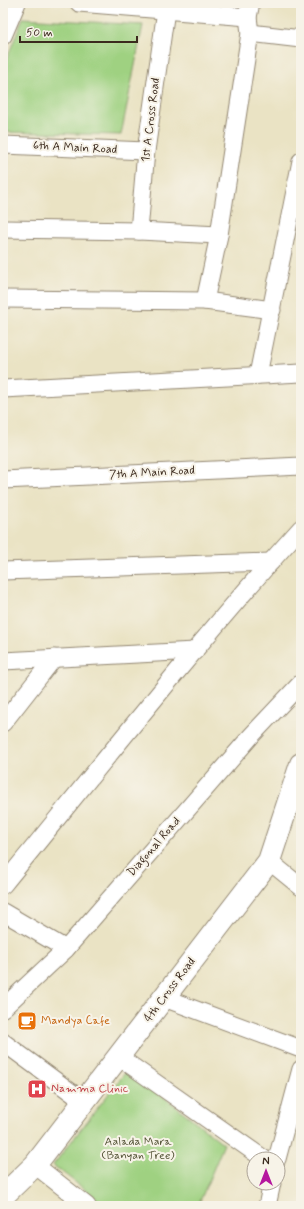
<svg xmlns="http://www.w3.org/2000/svg" width="304" height="1209" font-family="Mynerve,sans-serif">
  <rect width="100%" height="100%" fill="#f7f3e8"/>
  <filter id="ink" filterUnits="userSpaceOnUse"><feTurbulence type="fractalNoise" baseFrequency=".025" numOctaves="2"/><feDisplacementMap in="SourceGraphic" scale="8" xChannelSelector="R" yChannelSelector="G"/><feConvolveMatrix kernelMatrix="1 2 1 2 8 2 1 2 1" color-interpolation-filters="sRGB"/></filter>
  <filter id="wash" filterUnits="userSpaceOnUse"><feTurbulence type="fractalNoise" baseFrequency=".012" numOctaves="4" result="noise"/><feDisplacementMap in="SourceGraphic" scale="16" xChannelSelector="R" yChannelSelector="G"/><feGaussianBlur stdDeviation="0.9" result="paint"/><feColorMatrix in="noise" values="0 0 0 0 0 0 0 0 0 0 0 0 0 0 0 0 0 1.4 0 .05"/><feComposite in="paint" operator="in"/></filter>
  <g filter="url(#wash)">
    <rect width="100%" height="100%" fill="#eae3c4"/>
    <!-- green -->
    <g fill="#9fd181" stroke="#6d7e50">
      <polygon points="23,18 143,25 121,135 3,132 3,68"/>
      <polygon points="128,1069 224,1144 198,1206 106,1206 53,1165"/>
    </g>
  </g>
  <g filter="url(#ink)">
    <g fill="none" stroke-linecap="round" stroke-linejoin="round">
      <!-- minor casing -->
      <g stroke="#928671" stroke-width="19">
        <g id="minor">
          <polyline points="79,3 248,17"/>
          <polyline points="250,33 301,39"/>
          <polyline points="3,36 17,3"/>
          <polyline points="3,145 146,151"/>
          <polyline points="3,229 139,231 219,235"/>
          <polyline points="139,231 146,151 166,10"/>
          <polyline points="3,299 205,301 272,310"/>
          <polyline points="205,301 219,235 250,33 248,17 251,3"/>
          <polyline points="258,375 301,161"/>
          <polyline points="3,389 301,373"/>
          <polyline points="3,480 301,466"/>
          <polyline points="3,571 271,562"/>
          <polyline points="3,661 195,651"/>
          <polyline points="3,723 54,658"/>
          <polyline points="269,861 301,887"/>
          <path d="M3,885C101,765 197,643 301,528"/>
          <polyline points="3,912 66,949"/>
          <polyline points="164,998 301,1049"/>
          <polyline points="3,1008 66,949 252,735 301,683"/>
          <polyline points="3,1042 83,1101"/>
          <polyline points="119,1057 264,1159"/>
          <polyline points="277,1159 301,1069"/>
          <polyline points="35,1165 87,1206"/>
          <polyline points="267,1206 272,1183"/>
        </g>
      </g>
      <!-- secondary casing -->
      <g stroke="#928671" stroke-width="24">
        <polyline id="secondary" points="3,1196 35,1165 269,861 301,764"/>
      </g>
      <!-- minor -->
      <use href="#minor" stroke="#fff" stroke-width="17"/>
      <!-- secondary -->
      <use href="#secondary" stroke="#fff" stroke-width="22"/>
    </g>
  </g>
  <!-- icons -->
  <defs>
    <g id="cafe-square" transform="scale(1)"><rect x="-9" y="-9" width="18" height="18" rx="4" fill="#e8710a" stroke="#f7f3e8"/><path d="M-5.5-4.5H6V0H3Q3 3.5 0 3.5H-2.5Q-5.5 3.5-5.5 0ZM3-3.2v2h1.7v-2ZM-6 4.5H4V6H-6Z" fill="#fff"/></g>
    <g id="hospital-square" transform="scale(1)"><rect x="-9" y="-9" width="18" height="18" rx="4" fill="#e0444e" stroke="#f7f3e8"/><path d="M-5-5h3v3.5h4V-5h3V5h-3V1.5h-4V5h-3Z" fill="#fff"/></g>
  </defs>
  <g fill-rule="evenodd">
    <use href="#cafe-square" x="27" y="1021"/>
    <use href="#hospital-square" x="37" y="1089"/>
  </g>
  <g text-anchor="middle" dominant-baseline="central" stroke-width="4" stroke-linejoin="round" paint-order="stroke">
    <!-- street labels -->
    <g font-size="12" fill="#3b2a1e" stroke="#f7f3e8">
      <text transform="translate(151 120) rotate(-83)">1st A Cross Road</text>
      <text transform="translate(75 148) rotate(3)">6th A Main Road</text>
      <text transform="translate(152 473) rotate(-3)">7th A Main Road</text>
      <text transform="translate(154 847) rotate(-49)">Diagonal Road</text>
      <text transform="translate(170 990) rotate(-53)">4th Cross Road</text>
    </g>
    <!-- food labels -->
    <g font-size="12" fill="#c56008" stroke="#f7f3e8" text-anchor="start">
      <text x="41" y="1021">Mandya Cafe</text>
    </g>
    <!-- health labels -->
    <g font-size="12" fill="#be3a42" stroke="#f7f3e8" text-anchor="start">
      <text x="51" y="1089">Namma Clinic</text>
    </g>
    <!-- park labels -->
    <g font-size="12" fill="#545437" stroke="#f7f3e8">
      <text x="138" y="1142">Aalada Mara<tspan x="138" dy="14">(Banyan Tree)</tspan></text>
    </g>
  </g>
  <!-- margin -->
  <rect width="304" height="1209" fill="none" stroke="#f7f3e8" stroke-width="16"/>
  <!-- north arrow -->
  <g transform="translate(266 1171)"><circle r="19" fill="#f7f3e8" stroke="#aca397"/>
  <path d="M0-3L7 15L0 10L-7 15Z" fill="#b5179e"/>
  <text y="-6" font-size="11" font-weight="bold" text-anchor="middle" fill="#3b2a1e">N</text>
  </g>
  <!-- scale -->
  <path d="M20 36v6h117v-6" fill="none" stroke="#3b2a1e" stroke-width="2"/>
  <text x="26" y="36" font-size="12" fill="#3b2a1e" stroke="#f7f3e8" stroke-width="3" paint-order="stroke">50 m</text>
</svg>
